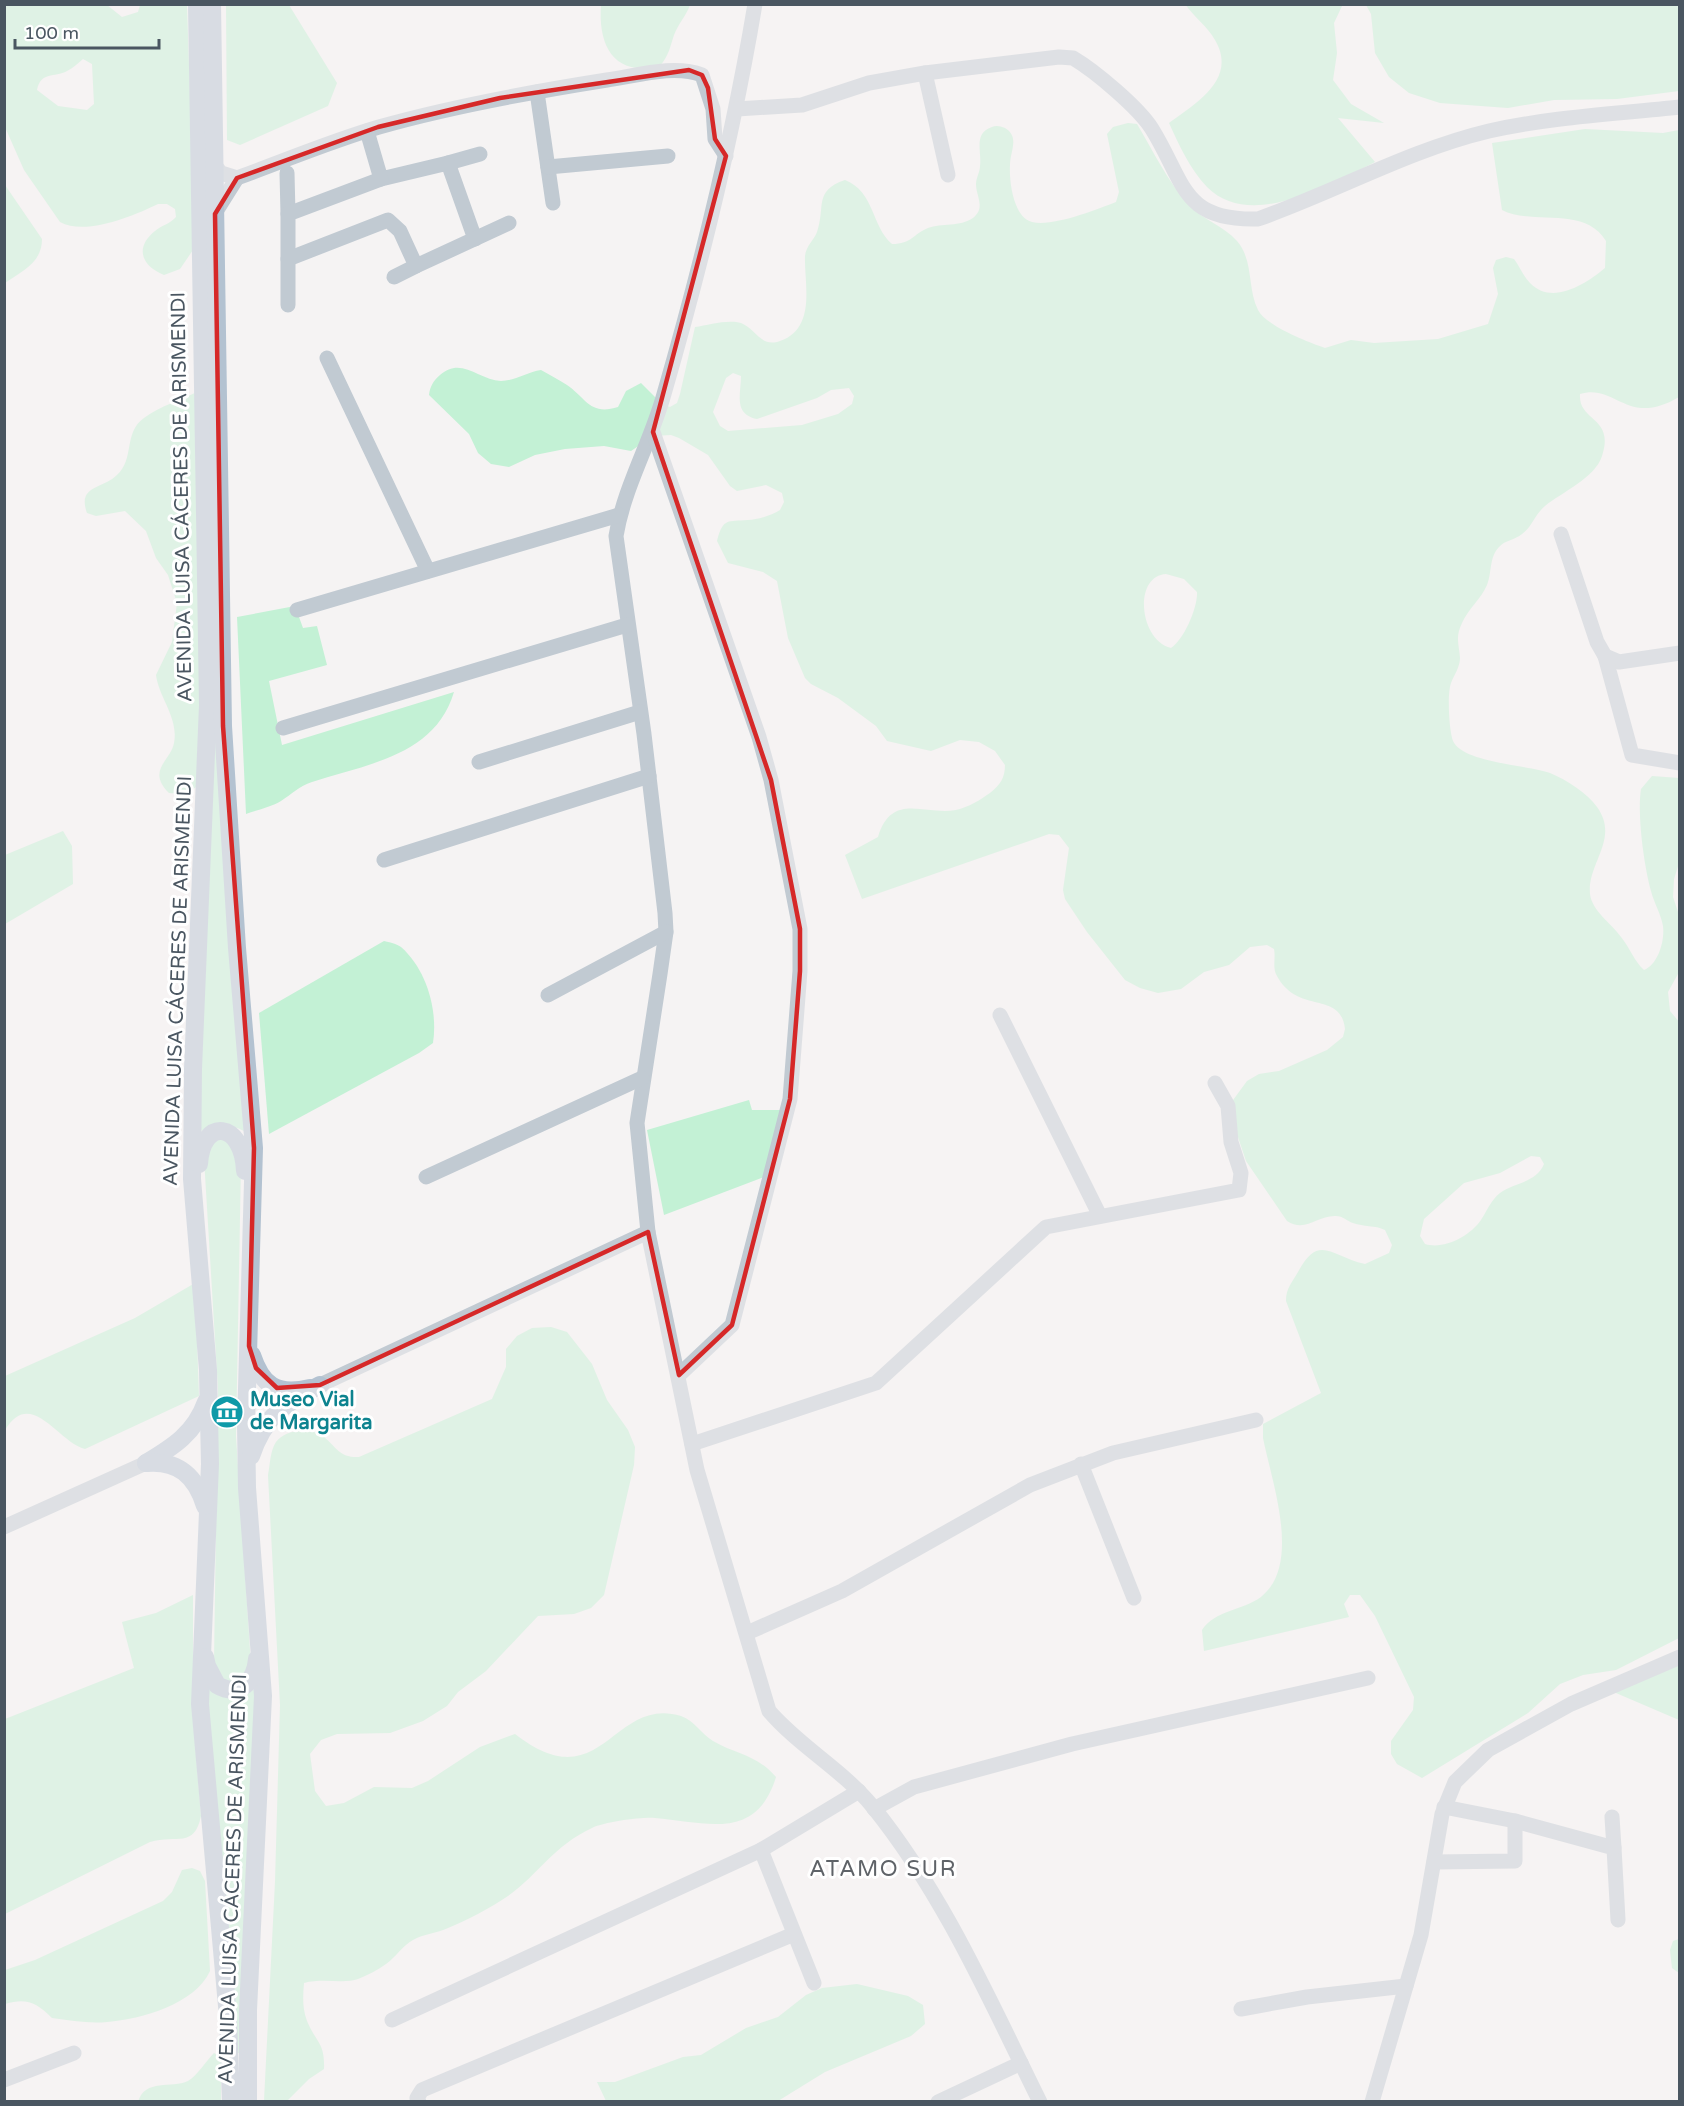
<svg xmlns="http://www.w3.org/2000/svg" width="1684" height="2106" font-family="'Varela Round',sans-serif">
  <rect width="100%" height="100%" fill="#f5f3f3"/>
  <!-- green -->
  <g fill="#c3f1d5" fill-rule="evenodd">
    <path d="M1185,4L1346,5L1342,6L1334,23L1337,53L1333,80L1351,104L1384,123L1338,118L1375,162C1331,184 1251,231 1207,187C1190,169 1179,145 1169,123C1196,103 1238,79 1215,40C1208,27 1194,17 1185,4Z"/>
    <path d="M4,5H107L122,17L138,12L140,5H187L195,247L180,269L164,275C142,266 134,248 155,231C162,225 170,224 176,217L175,209L167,204H158C133,216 86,236 60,222L24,170L5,127ZM83,59L92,64L94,104L87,110L58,106L37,90C41,71 54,78 67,71C73,68 78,63 83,59Z"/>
    <polygon points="226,5 289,5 337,83 328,106 240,145 227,140"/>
    <path d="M601,5H690C686,16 678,24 674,35C670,47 669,55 660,66C614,77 598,46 601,5Z"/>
    <polygon points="1366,5 1679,5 1679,91 1617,99 1554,100 1508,108 1440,103 1409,93 1389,77 1375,53 1371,14"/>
    <path d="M1128,123L1137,124C1153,151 1168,182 1189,205C1203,220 1224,226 1237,241C1254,261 1247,288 1258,310C1266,326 1308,342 1325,348L1351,340L1374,343L1438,339L1488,324L1498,294L1493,268L1496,260L1506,257L1514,259C1520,267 1523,276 1530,283C1552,306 1586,284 1605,268L1606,241C1584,205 1533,226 1502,210L1492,143L1585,129L1663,133L1679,130V397C1627,428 1616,383 1580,394C1578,422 1615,416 1602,456C1595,478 1562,492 1545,506C1535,514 1532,527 1522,534C1515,540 1505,540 1499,547C1489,557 1492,573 1487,585C1481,599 1468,609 1462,623C1455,637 1459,644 1460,658C1460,667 1454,675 1451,683C1447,694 1449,731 1453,741C1463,763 1528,765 1550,773C1567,780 1587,793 1597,807C1620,839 1587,863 1590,894C1592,911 1611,923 1621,937C1630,948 1634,961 1644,970C1658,965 1665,941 1663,926C1661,914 1654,903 1651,891C1644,866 1637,814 1641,789L1652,776L1679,778V863L1674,879L1673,897L1679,915V972L1668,992L1670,1011L1680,1023L1679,1638L1616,1670L1583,1675L1560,1684L1528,1713L1422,1778L1397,1764L1391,1754V1741L1413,1710L1414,1697L1375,1616L1360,1595H1350L1344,1604L1349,1617L1204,1651L1202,1630C1215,1610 1242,1611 1261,1597C1302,1564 1272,1483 1263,1438V1424L1321,1393L1286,1301C1286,1288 1292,1283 1298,1272C1319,1233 1330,1256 1365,1264L1389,1253L1392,1245L1385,1230C1375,1225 1364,1227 1353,1223C1347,1221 1343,1216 1336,1216C1317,1215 1306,1233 1287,1221L1246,1161L1228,1107L1247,1081L1259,1074L1279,1071L1327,1050L1343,1037L1345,1029C1341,990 1298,1015 1277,976C1272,968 1276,958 1274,949L1267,945L1250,947L1229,965L1204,972L1181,989L1158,993L1140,988L1125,980L1087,932L1065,899L1063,890L1069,848L1059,835L1049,834L1032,840L862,899L845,855L878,837C892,791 925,816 956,810C969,807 980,800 990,793C1000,785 1005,778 1005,765L995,751L979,742L960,740L931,751L887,741L876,726L838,698L811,684L805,678L788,638L777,581L763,572L728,563L717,541C723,517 728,522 748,520C758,520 772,515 780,510L784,502L782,493L766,485L737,491L730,486L708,455L679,438L671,435L653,436L631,451L604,446L565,449L535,455L509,467L491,464L478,453L469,434L429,395C430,387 433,381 440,375C461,356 479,380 501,381C515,381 527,372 541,370C550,375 559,380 567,385C586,398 590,416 618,407L626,391L641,383L662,404L670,407L677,403L680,394L695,327C709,325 728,319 741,323C756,329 761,348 780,341C817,328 804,283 805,256C806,246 814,240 817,232C826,207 813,191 845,180C875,192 871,226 892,244C912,244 913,234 928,228C942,223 960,227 973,218C986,208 976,196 976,184C976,178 980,172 980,166C982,152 973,133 992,127C996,125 1000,126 1005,128C1020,137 1010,151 1010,165C1009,181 1013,217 1032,222C1053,227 1095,210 1116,202L1119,192L1107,134L1113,127ZM733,373L741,376C741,394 733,414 757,419L817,398L831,390L849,388L854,396L852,404L838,414L802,425L728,431L720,426L713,412L726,378ZM1166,574L1184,579L1197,592C1198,607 1184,640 1171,648C1139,640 1133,576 1166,574ZM1531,1156L1540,1157L1544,1164C1536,1183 1515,1182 1500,1193C1491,1200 1487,1211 1481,1220C1470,1236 1444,1250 1425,1244L1420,1236L1424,1219L1464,1183L1500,1173Z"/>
    <path d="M5,185L42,239C42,263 22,271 5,283Z"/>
    <path d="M199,391L203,780C194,792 183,794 169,793C146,770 171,761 174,743C179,718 159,698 156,675L172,642L177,603L168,575L156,558L146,531L125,511L96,516L87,513C77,485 103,489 117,475C135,459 123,433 144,418C160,406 181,400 199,391Z"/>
    <path d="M295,606L303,628L317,626L327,665L269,681L282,745L454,692C435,756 367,764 312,782C299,786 292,794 281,801C271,807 257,810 246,814L237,617Z"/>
    <path d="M214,734H217L244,1131C231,1124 213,1123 201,1131L199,1092Z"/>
    <polygon points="63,831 72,846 73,884 5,924 5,855"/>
    <path d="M384,941C389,942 397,944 401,947C427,970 438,1011 433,1043L419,1053L269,1134L259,1013Z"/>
    <polygon points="749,1100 752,1110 781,1110 764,1177 664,1215 647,1130"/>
    <polygon points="225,1137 241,1162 236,1436 251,1665 244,1680 225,1684 214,1663 218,1389 204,1158 208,1145"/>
    <path d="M195,1283L199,1396L85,1449C58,1442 31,1387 5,1430V1376L135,1318Z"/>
    <path d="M551,1327L567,1332L592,1364L607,1400L628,1430L635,1447L634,1465L604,1595L591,1608L574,1614L538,1616L486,1671L458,1692L447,1706L423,1721L390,1733L337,1734L321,1740L310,1754L315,1791L326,1806L344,1803L374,1787L412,1788L428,1781L480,1747L515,1734C602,1802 612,1695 681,1716C695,1721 701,1734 713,1741C737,1755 756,1754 776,1777C756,1842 706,1822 655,1818C640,1817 605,1822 592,1828C553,1846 539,1874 508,1896C490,1908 468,1920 448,1928C437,1933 423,1934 413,1940C403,1945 396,1957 386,1964C378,1970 368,1975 358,1979C345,1984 322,1978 304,1983C303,1995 302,2008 307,2021C316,2043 325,2042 324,2069L309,2079L287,2101H264L275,1882L280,1705L268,1475C270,1465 270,1451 276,1442C285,1429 312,1427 324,1437C337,1448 340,1458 359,1457L492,1399L506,1367V1349L517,1336L532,1328Z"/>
    <path d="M193,1595V1718L201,1816C194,1849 177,1834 150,1842L5,1914V1719L134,1668L122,1622L156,1613Z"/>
    <polygon points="1679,1663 1679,1720 1609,1690"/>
    <polygon points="207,1688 245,1694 255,1689 241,2053 236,2053"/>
    <path d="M192,1868L200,1871L205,1881L210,1971C195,2004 142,2019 107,2022C89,2024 70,2020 52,2018C36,2002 26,1998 5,2004V1970L35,1960L163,1901L172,1892L182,1870Z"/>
    <polygon points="1679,1939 1680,1939 1679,1973 1672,1968 1670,1950 1673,1941"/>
    <polygon points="857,1984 908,1996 923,2005 925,2024 911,2036 825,2072 778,2101 606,2101 597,2082 615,2082 683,2057 701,2055 746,2028 778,2017 806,1995 822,1988"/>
    <path d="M214,2053L221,2058V2101L138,2102C145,2078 172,2089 188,2081C198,2075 206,2061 214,2053Z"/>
  </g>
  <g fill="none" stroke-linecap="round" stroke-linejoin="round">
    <!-- minor -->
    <g stroke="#c1cad2" stroke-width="15">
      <path d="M755,4C733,136 701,266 664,394C651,442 624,487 616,536L644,734L665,913L666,932L660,974L637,1123L648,1232L697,1470L769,1711C800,1747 843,1770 873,1807C944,1895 990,2001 1040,2102"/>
      <polyline points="925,73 948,175"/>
      <polyline points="537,92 553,203"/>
      <path d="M737,109L802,105L869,83L925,73L1059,57L1073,58C1095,71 1139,108 1152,129C1185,182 1181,221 1258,219C1335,192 1409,150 1489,131C1551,117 1616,114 1680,107"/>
      <polyline points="448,163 480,154"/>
      <path d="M214,164L221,173L237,178C284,161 331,141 379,127C453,106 531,92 607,80C636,76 674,64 702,75L713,109L715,139L726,156"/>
      <polyline points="548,167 668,156"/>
      <polyline points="287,173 288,214"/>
      <polyline points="381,179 448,163 475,239"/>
      <polyline points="215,213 237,178"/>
      <polyline points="288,259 388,220 400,231 416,266 509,223"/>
      <polyline points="394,277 416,266"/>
      <polyline points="288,305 288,214 381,179 367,131"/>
      <polyline points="327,358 428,571"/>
      <polyline points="653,432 759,737 771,780 800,929 800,971 790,1099 732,1325 679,1375"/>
      <polyline points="1561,534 1597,642 1605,656 1619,662 1680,653"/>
      <polyline points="297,610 619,515"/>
      <polyline points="1605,656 1632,755 1680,763"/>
      <polyline points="283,728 627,625"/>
      <polyline points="479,762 640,712"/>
      <polyline points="384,860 649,776"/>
      <polyline points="548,995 666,932"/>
      <polyline points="1000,1015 1100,1216"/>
      <polyline points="426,1177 642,1078"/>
      <polyline points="320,1385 648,1232"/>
      <polyline points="692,1444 876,1383 1046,1227 1239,1190 1241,1173 1231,1142 1228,1106 1215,1083"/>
      <polyline points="1081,1464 1134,1598"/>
      <polyline points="4,1527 146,1463"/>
      <polyline points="747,1633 842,1591 1030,1485 1113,1453 1256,1420"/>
      <polyline points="1444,1807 1515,1821 1614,1848 1618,1920"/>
      <polyline points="874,1809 914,1787 1072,1744 1368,1678"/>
      <polyline points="1612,1817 1614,1848"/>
      <polyline points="761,1850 814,1983"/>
      <polyline points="1434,1862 1515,1861 1515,1821"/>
      <polyline points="1241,2009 1307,1997 1406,1986"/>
      <polyline points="392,2020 761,1850 859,1791"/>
      <polyline points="4,2080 74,2053"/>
      <polyline points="419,2102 417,2098 422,2090 794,1934"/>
      <polyline points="938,2102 1021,2063"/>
      <polyline points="1372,2102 1421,1935 1442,1814 1455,1782 1488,1750 1571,1704 1680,1657"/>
    </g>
    <!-- major -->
    <g stroke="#b3c2d1" stroke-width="18">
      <polyline points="197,4 208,705 193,1069 192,1179 208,1370 210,1464 200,1704 228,2017 231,2102"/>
      <polyline points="212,4 223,726 237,948 254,1148 246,1423 247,1488 263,1696 248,2010 248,2102"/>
      <path d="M199,1164C202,1117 243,1121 245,1171"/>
      <path d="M252,1355C262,1385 276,1396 310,1388"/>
      <path d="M251,1456C265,1415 284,1404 320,1385"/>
      <path d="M146,1463C173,1447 195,1433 206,1402"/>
      <path d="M146,1463C178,1460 196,1476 205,1506"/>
      <path d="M205,1657L207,1666L217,1685C239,1698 255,1682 257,1659"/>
    </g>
  </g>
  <!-- marked area -->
  <path d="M0 0H1684V2106H0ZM689,70L702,75L708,88L715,139L726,156L653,432L771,780L800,929V971L790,1099L732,1325L679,1375L648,1232L320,1385L277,1388L256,1368L249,1346L254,1148L223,726L215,214L237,178L378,127L500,98Z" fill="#f5f3f3" fill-opacity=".55" fill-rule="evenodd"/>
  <path fill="none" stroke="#d62828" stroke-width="4.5" stroke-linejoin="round" d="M689,70L702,75L708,88L715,139L726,156L653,432L771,780L800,929V971L790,1099L732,1325L679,1375L648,1232L320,1385L277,1388L256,1368L249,1346L254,1148L223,726L215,214L237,178L378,127L500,98Z"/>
  <!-- icons -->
  <defs>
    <g id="museum-disc" transform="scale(1.725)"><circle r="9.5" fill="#0f9aa8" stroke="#fff"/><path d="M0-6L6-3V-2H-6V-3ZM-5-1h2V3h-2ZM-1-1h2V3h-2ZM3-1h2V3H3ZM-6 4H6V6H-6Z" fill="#fff"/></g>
  </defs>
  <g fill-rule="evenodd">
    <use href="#museum-disc" x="227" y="1412"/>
  </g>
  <g text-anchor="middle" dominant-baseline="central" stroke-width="6" stroke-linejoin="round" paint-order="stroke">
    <!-- street labels -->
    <g font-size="20" fill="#4a5661" stroke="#fff">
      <text transform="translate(182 497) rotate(-91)">AVENIDA LUISA CÁCERES DE ARISMENDI</text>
      <text transform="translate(178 981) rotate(-88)">AVENIDA LUISA CÁCERES DE ARISMENDI</text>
      <text transform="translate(233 1879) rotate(-88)">AVENIDA LUISA CÁCERES DE ARISMENDI</text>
    </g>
    <!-- culture labels -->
    <g font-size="20" font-weight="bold" fill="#0d838f" stroke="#fff" text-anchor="start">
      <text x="250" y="1400">Museo Vial<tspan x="250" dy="23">de Margarita</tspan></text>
    </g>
    <!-- quarter labels -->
    <g font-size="22" letter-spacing="1.5" fill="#5f6368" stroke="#fff">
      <text x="883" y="1869">ATAMO SUR</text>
    </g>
  </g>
  <!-- border -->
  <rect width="1684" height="2106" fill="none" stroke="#4a5661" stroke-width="12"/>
  <!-- scale -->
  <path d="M15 39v9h144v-9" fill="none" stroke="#4a5661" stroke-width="3"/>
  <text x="24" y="39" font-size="18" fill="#4a5661" stroke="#ffffff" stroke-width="4.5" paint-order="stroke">100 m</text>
</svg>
